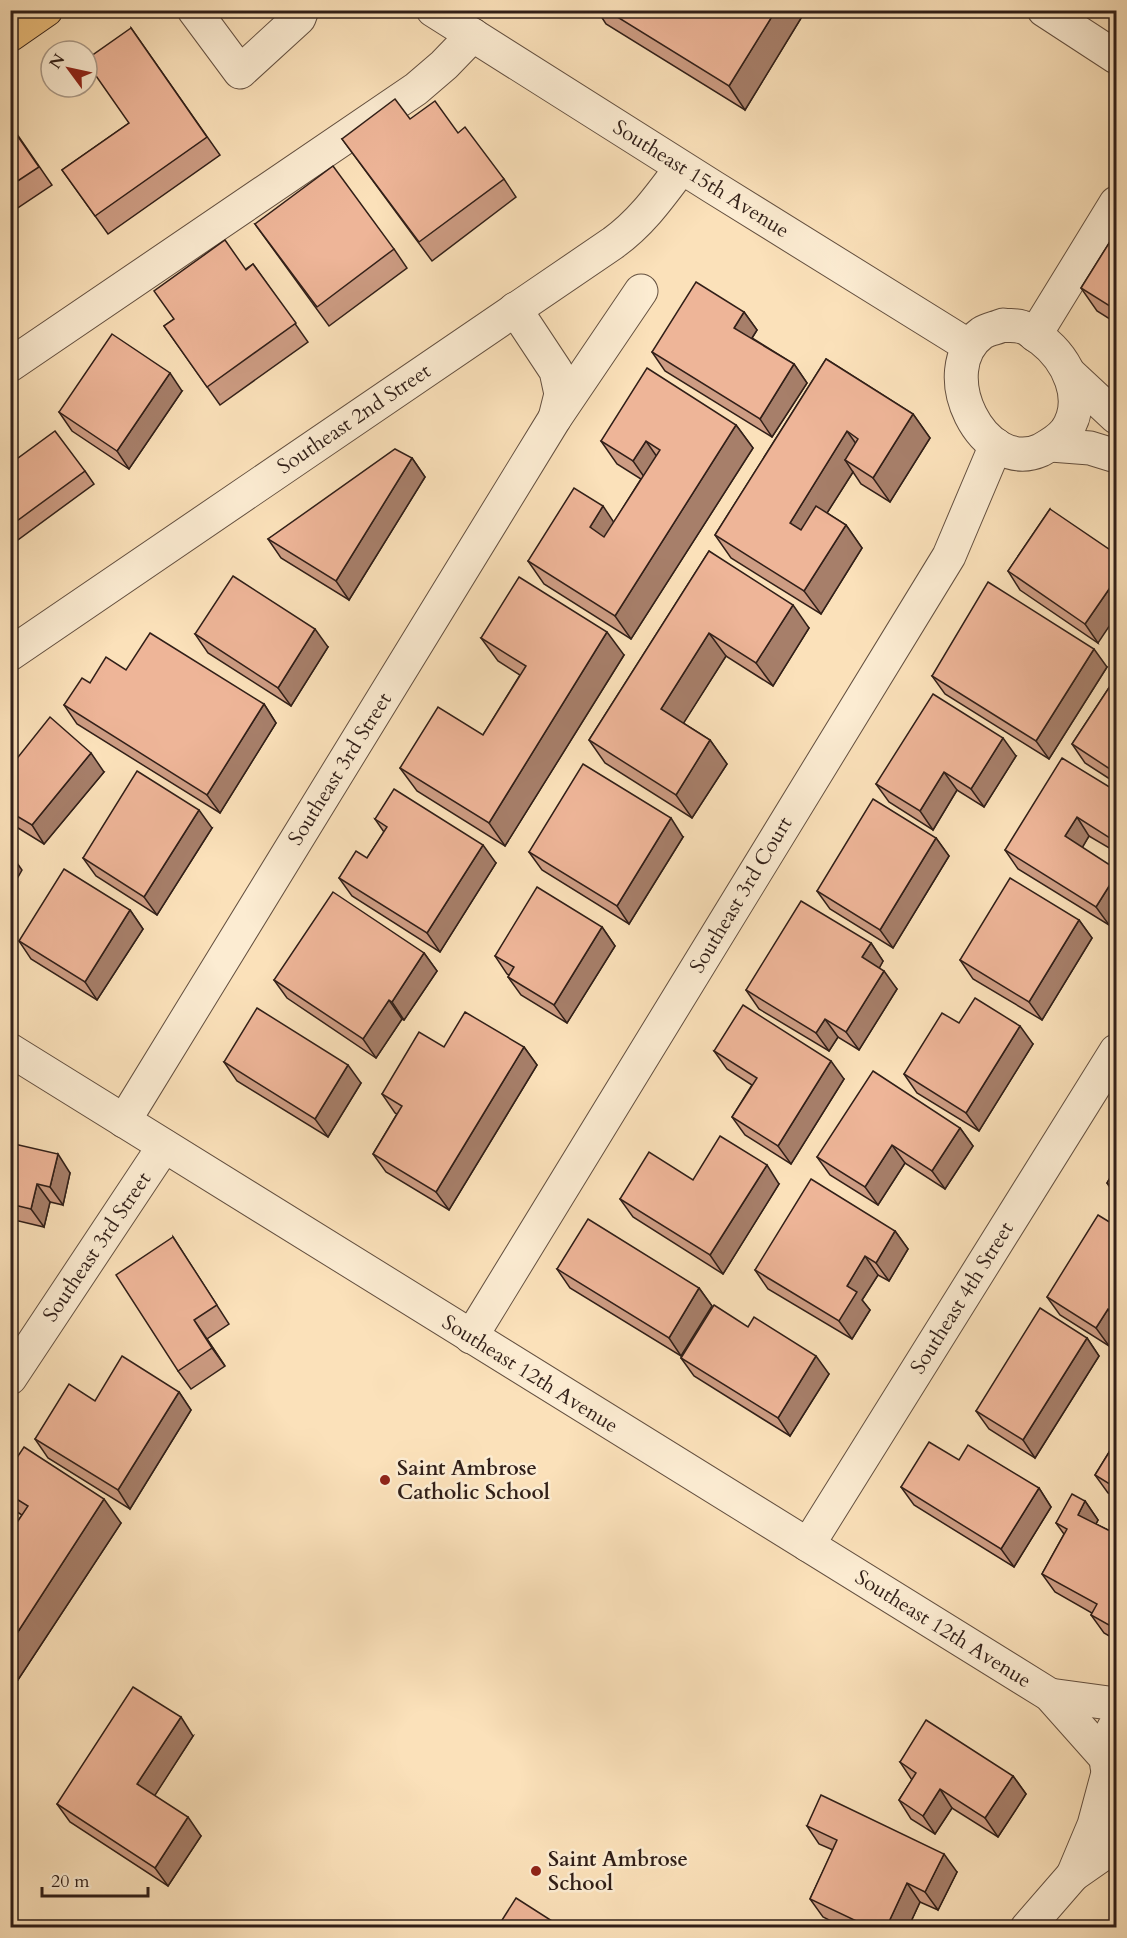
<svg xmlns="http://www.w3.org/2000/svg" width="1127" height="1938" font-family="Cardo,serif">
  <rect width="100%" height="100%" fill="#fbe1ba"/>
  <filter id="stains"><feTurbulence type="fractalNoise" baseFrequency=".00333" numOctaves="4"/><feColorMatrix values="0 0 0 0 .2 0 0 0 0 .09 0 0 0 0 .02 0 0 0 .5 -.17"/></filter>
  <radialGradient id="worn" r=".72"><stop offset=".6" stop-color="#630" stop-opacity="0"/><stop offset="1" stop-color="#630" stop-opacity=".3"/></radialGradient>
  <g fill="none" stroke-linecap="round" stroke-linejoin="round">
    <!-- minor casing -->
    <g stroke="#645040" stroke-width="35">
      <g id="minor">
        <polyline points="194,10 240,72 299,18 302,10"/>
        <polyline points="433,10 713,187 969,346"/>
        <polyline points="1044,10 1116,57"/>
        <polyline points="515,309 556,371 561,394 555,418"/>
        <path d="M1003,325C1009,326 1016,325 1022,327C1028,328 1035,335 1041,339C1067,359 1088,399 1066,431C1060,439 1050,445 1041,450C983,476 931,370 982,333C988,329 997,328 1003,325Z"/>
        <polyline points="1035,335 1116,203"/>
        <polyline points="10,365 416,89 444,65 473,35"/>
        <polyline points="1071,375 1116,417"/>
        <polyline points="1051,445 1090,448 1116,456"/>
        <path d="M10,654L613,243C642,222 660,196 681,168"/>
        <polyline points="10,1050 1050,1695 1106,1758"/>
        <polyline points="124,1121 555,418 641,291"/>
        <polyline points="471,1337 949,556 996,445"/>
        <polyline points="10,1378 164,1146"/>
        <polyline points="808,1545 1116,1051"/>
        <polyline points="1050,1695 1116,1704"/>
        <polyline points="1108,1773 1094,1825 1073,1875 1116,1845"/>
        <path d="M1109,1775C1104,1758 1106,1740 1116,1724"/>
        <polyline points="1027,1928 1073,1875"/>
      </g>
    </g>
    <!-- major casing -->
    <g stroke="#311f18" stroke-width="35">
      <polyline id="major" points="10,35 46,10"/>
    </g>
    <!-- minor -->
    <use href="#minor" stroke="#fcecd2" stroke-width="33"/>
    <!-- major -->
    <use href="#major" stroke="#eec07d" stroke-width="33"/>
  </g>
  <!-- wall -->
  <g fill="#cd9c83" stroke="#311f18" stroke-width="1.5">
    <polygon points="597,10 806,10 745,110 606,24"/>
    <polygon points="131,28 220,155 108,234 62,170 129,123"/>
    <polygon points="10,124 52,185 10,213"/>
    <polygon points="458,133 504,179 516,197 432,261 342,139"/>
    <polygon points="255,224 394,249 407,268 329,326"/>
    <polygon points="1116,232 1116,323 1097,311 1081,288"/>
    <polygon points="253,264 308,342 220,405 164,326"/>
    <polygon points="744,312 757,330 752,338 794,364 807,383 772,437 665,371 652,352"/>
    <polygon points="826,359 913,414 930,438 890,502 861,484 853,472 827,513 846,525 862,548 821,614 731,558 715,535"/>
    <polygon points="182,391 129,469 72,431 59,412"/>
    <polygon points="736,425 753,448 631,639 544,584 528,561 614,522 641,479 617,464 601,441"/>
    <polygon points="412,458 425,477 349,600 281,558 268,539"/>
    <polygon points="10,464 85,471 94,484 11,545"/>
    <polygon points="1050,509 1098,643 1020,590 1008,571"/>
    <polygon points="709,551 809,628 773,686 726,656 683,723 710,740 727,764 692,818 605,763 589,740"/>
    <polygon points="195,634 328,647 291,706 208,653"/>
    <polygon points="481,638 624,655 505,846 417,791 400,768 483,735 520,675 498,661"/>
    <polygon points="1107,667 1049,759 945,694 932,676"/>
    <polygon points="1116,677 1116,783 1085,763 1072,744"/>
    <polygon points="90,683 264,704 276,723 220,813 77,724 64,705"/>
    <polygon points="1016,756 984,807 957,790 933,830 889,802 876,784"/>
    <polygon points="10,766 104,772 44,844 10,823"/>
    <polygon points="1116,791 1116,852 1089,836 1082,847 1109,925 1018,869 1005,850"/>
    <polygon points="375,819 496,863 440,952 352,896 339,878 367,858 384,832"/>
    <polygon points="212,828 157,915 96,876 83,858"/>
    <polygon points="683,837 629,924 542,870 529,852"/>
    <polygon points="936,838 949,856 893,948 830,909 817,891"/>
    <polygon points="130,910 143,929 97,1000 31,959 19,941"/>
    <polygon points="1079,920 1092,938 1042,1020 973,979 960,960"/>
    <polygon points="602,927 615,946 567,1023 521,995 508,977 509,975 507,974 495,956"/>
    <polygon points="871,943 883,961 879,968 897,989 859,1050 838,1037 829,1051 759,1009 746,990"/>
    <polygon points="424,953 437,971 404,1020 402,1019 376,1058 287,998 274,980"/>
    <polygon points="959,1023 1033,1044 979,1131 917,1093 904,1074"/>
    <polygon points="444,1047 524,1047 537,1065 449,1210 386,1172 373,1154 397,1114 395,1113 382,1094"/>
    <polygon points="714,1051 844,1079 791,1164 745,1135 732,1117 752,1085 727,1069"/>
    <polygon points="224,1062 361,1083 328,1137 237,1081"/>
    <polygon points="960,1128 973,1146 945,1189 905,1163 878,1205 830,1175 817,1157"/>
    <polygon points="10,1143 70,1173 63,1205 50,1202 44,1227 10,1219"/>
    <polygon points="1116,1168 1116,1197 1107,1183"/>
    <polygon points="693,1180 779,1184 723,1274 633,1217 620,1199"/>
    <polygon points="1116,1226 1116,1334 1109,1346 1060,1315 1047,1297"/>
    <polygon points="895,1231 908,1249 889,1281 878,1275 862,1300 870,1310 852,1339 768,1289 755,1270"/>
    <polygon points="173,1237 229,1324 207,1339 225,1366 191,1389 178,1371"/>
    <polygon points="557,1269 699,1288 712,1306 681,1356 570,1288"/>
    <polygon points="748,1327 829,1374 790,1436 694,1376 681,1358"/>
    <polygon points="1087,1338 1099,1356 1035,1458 989,1429 976,1411"/>
    <polygon points="179,1392 191,1410 130,1509 48,1458 35,1439 95,1401"/>
    <polygon points="1116,1441 1116,1498 1108,1493 1095,1475"/>
    <polygon points="959,1460 1039,1488 1051,1507 1014,1567 914,1505 901,1487"/>
    <polygon points="10,1468 121,1523 10,1692 10,1533 22,1515 14,1510 10,1505"/>
    <polygon points="1085,1501 1098,1520 1096,1524 1112,1532 1116,1523 1116,1640 1104,1633 1091,1615 1092,1613 1055,1592 1042,1574 1064,1534 1056,1523"/>
    <polygon points="193,1736 154,1796 201,1836 168,1886 70,1822 57,1804"/>
    <polygon points="900,1762 1013,1776 1026,1794 998,1837 952,1808 935,1834 911,1819 899,1800 912,1780"/>
    <polygon points="807,1826 957,1872 938,1910 920,1902 908,1928 845,1928 823,1917 810,1899 833,1850 819,1844"/>
  </g>
  <!-- shaded-wall -->
  <g fill="#a77f6a" stroke="#311f18" stroke-width="1.5">
    <polygon points="776,10 806,10 745,110 729,86"/>
    <polygon points="744,312 757,330 747,346 734,328"/>
    <polygon points="794,364 807,383 772,437 760,419"/>
    <polygon points="170,373 182,391 129,469 117,451"/>
    <polygon points="913,414 930,438 890,502 873,478"/>
    <polygon points="736,425 753,448 631,639 615,616"/>
    <polygon points="847,431 864,455 845,460 853,472 806,546 790,523"/>
    <polygon points="646,441 662,464 649,484 633,461"/>
    <polygon points="412,458 425,477 349,600 336,581"/>
    <polygon points="603,506 619,530 606,551 590,527"/>
    <polygon points="846,525 862,548 821,614 804,591"/>
    <polygon points="1116,579 1116,616 1098,643 1085,624"/>
    <polygon points="793,605 809,628 773,686 756,663"/>
    <polygon points="315,629 328,647 291,706 278,688"/>
    <polygon points="607,632 624,655 505,846 489,823"/>
    <polygon points="709,633 726,656 678,732 661,709"/>
    <polygon points="1094,649 1107,667 1049,759 1036,741"/>
    <polygon points="264,704 276,723 220,813 207,795"/>
    <polygon points="1003,738 1016,756 984,807 971,789"/>
    <polygon points="710,740 727,764 692,818 676,795"/>
    <polygon points="91,753 104,772 44,844 32,825"/>
    <polygon points="944,772 957,790 933,830 920,811"/>
    <polygon points="199,810 212,828 157,915 144,897"/>
    <polygon points="1077,817 1089,836 1078,855 1065,836"/>
    <polygon points="671,818 683,837 629,924 617,906"/>
    <polygon points="936,838 949,856 893,948 880,930"/>
    <polygon points="483,845 496,863 440,952 427,933"/>
    <polygon points="10,853 22,870 10,891"/>
    <polygon points="1116,875 1116,913 1109,925 1096,907"/>
    <polygon points="130,910 143,929 97,1000 85,982"/>
    <polygon points="1079,920 1092,938 1042,1020 1029,1002"/>
    <polygon points="602,927 615,946 567,1023 554,1005"/>
    <polygon points="871,943 883,961 875,976 862,957"/>
    <polygon points="424,953 437,971 404,1020 392,1002"/>
    <polygon points="884,971 897,989 859,1050 846,1032"/>
    <polygon points="389,1000 402,1019 376,1058 363,1039"/>
    <polygon points="825,1019 838,1037 829,1051 816,1033"/>
    <polygon points="1020,1026 1033,1044 979,1131 966,1113"/>
    <polygon points="524,1047 537,1065 449,1210 436,1192"/>
    <polygon points="831,1061 844,1079 791,1164 778,1146"/>
    <polygon points="348,1065 361,1083 328,1137 315,1119"/>
    <polygon points="960,1128 973,1146 945,1189 932,1171"/>
    <polygon points="892,1145 905,1163 878,1205 865,1187"/>
    <polygon points="58,1154 70,1173 63,1205 50,1187"/>
    <polygon points="767,1165 779,1184 723,1274 710,1255"/>
    <polygon points="37,1184 50,1202 44,1227 31,1209"/>
    <polygon points="895,1231 908,1249 889,1281 876,1263"/>
    <polygon points="865,1256 878,1275 862,1300 870,1310 852,1339 839,1321 847,1286"/>
    <polygon points="699,1288 712,1306 681,1356 669,1338"/>
    <polygon points="1108,1309 1116,1321 1116,1334 1109,1346 1096,1328"/>
    <polygon points="194,1320 207,1339 225,1366 212,1348"/>
    <polygon points="1087,1338 1099,1356 1035,1458 1023,1440"/>
    <polygon points="816,1356 829,1374 790,1436 778,1418"/>
    <polygon points="179,1392 191,1410 130,1509 118,1490"/>
    <polygon points="1039,1488 1051,1507 1014,1567 1001,1549"/>
    <polygon points="104,1499 121,1523 10,1692 10,1644"/>
    <polygon points="1085,1501 1098,1520 1091,1533 1078,1515"/>
    <polygon points="181,1717 193,1736 150,1803 137,1784"/>
    <polygon points="1013,1776 1026,1794 998,1837 985,1818"/>
    <polygon points="940,1789 952,1808 935,1834 923,1816"/>
    <polygon points="188,1817 201,1836 168,1886 155,1868"/>
    <polygon points="944,1854 957,1872 938,1910 925,1892"/>
    <polygon points="907,1883 920,1902 908,1928 886,1928"/>
  </g>
  <!-- building -->
  <g fill="#eeb598" stroke="#311f18" stroke-width="1.5">
    <polygon points="606,10 776,10 729,86"/>
    <polygon points="131,28 207,137 95,216 62,170 129,123 87,63 87,59"/>
    <polygon points="395,99 410,119 435,101 458,133 465,127 504,179 419,242 342,139"/>
    <polygon points="10,125 39,167 10,186"/>
    <polygon points="333,166 394,249 317,307 255,224"/>
    <polygon points="1116,232 1116,310 1081,288"/>
    <polygon points="225,240 246,270 253,264 296,323 207,387 164,326 174,319 154,291"/>
    <polygon points="696,282 744,312 734,328 794,364 760,419 652,352"/>
    <polygon points="112,334 170,373 117,451 59,412"/>
    <polygon points="826,359 913,414 873,478 845,460 858,439 847,431 790,523 801,530 816,506 846,525 804,591 715,535"/>
    <polygon points="647,368 736,425 615,616 528,561 574,488 603,506 590,527 604,537 660,450 646,441 633,461 601,441"/>
    <polygon points="55,431 85,471 10,526 10,464"/>
    <polygon points="395,449 412,458 336,581 268,539"/>
    <polygon points="1050,509 1116,554 1116,579 1085,624 1008,571"/>
    <polygon points="709,551 793,605 756,663 709,633 661,709 710,740 676,795 589,740"/>
    <polygon points="233,576 315,629 278,688 195,634"/>
    <polygon points="519,577 607,632 489,823 400,768 438,707 483,735 526,666 481,638"/>
    <polygon points="988,582 1094,649 1036,741 932,676"/>
    <polygon points="150,633 264,704 207,795 64,705 82,678 90,683 106,657 126,670"/>
    <polygon points="1116,677 1116,773 1072,744"/>
    <polygon points="933,694 1003,738 971,789 944,772 920,811 876,784"/>
    <polygon points="50,717 91,753 32,825 10,812 10,766 11,766"/>
    <polygon points="1062,758 1116,791 1116,842 1077,817 1065,836 1116,869 1116,875 1096,907 1005,850"/>
    <polygon points="583,764 671,818 617,906 529,852"/>
    <polygon points="137,771 199,810 144,897 83,858"/>
    <polygon points="394,789 483,845 427,933 339,878 356,851 367,858 387,827 375,819"/>
    <polygon points="873,799 936,838 880,930 817,891"/>
    <polygon points="64,869 130,910 85,982 19,941"/>
    <polygon points="1010,878 1079,920 1029,1002 960,960"/>
    <polygon points="537,887 602,927 554,1005 508,977 514,967 495,956"/>
    <polygon points="333,892 424,953 392,1002 389,1000 363,1039 274,980"/>
    <polygon points="801,901 871,943 862,957 884,971 846,1032 825,1019 816,1033 746,990"/>
    <polygon points="975,998 1020,1026 966,1113 904,1074 942,1013 959,1023"/>
    <polygon points="743,1005 831,1061 778,1146 732,1117 757,1078 714,1051"/>
    <polygon points="257,1008 348,1065 315,1119 224,1062"/>
    <polygon points="465,1012 524,1047 436,1192 373,1154 402,1106 382,1094 419,1032 444,1047"/>
    <polygon points="873,1071 960,1128 932,1171 892,1145 865,1187 817,1157"/>
    <polygon points="720,1136 767,1165 710,1255 620,1199 649,1152 693,1180"/>
    <polygon points="10,1143 58,1154 50,1187 37,1184 31,1209 10,1204"/>
    <polygon points="1116,1168 1116,1189 1107,1183"/>
    <polygon points="811,1179 895,1231 876,1263 865,1256 847,1286 857,1292 839,1321 755,1270"/>
    <polygon points="1098,1215 1116,1226 1116,1314 1108,1309 1096,1328 1047,1297"/>
    <polygon points="588,1219 699,1288 669,1338 557,1269"/>
    <polygon points="173,1237 217,1305 194,1320 212,1348 178,1371 116,1275"/>
    <polygon points="714,1305 748,1327 754,1317 816,1356 778,1418 681,1358"/>
    <polygon points="1040,1308 1087,1338 1023,1440 976,1411"/>
    <polygon points="122,1356 179,1392 118,1490 35,1439 69,1384 95,1401"/>
    <polygon points="1116,1441 1116,1488 1095,1475"/>
    <polygon points="929,1442 959,1460 968,1445 1039,1488 1001,1549 901,1487"/>
    <polygon points="24,1447 104,1499 10,1644 10,1533 28,1506 10,1495 10,1468"/>
    <polygon points="1072,1494 1085,1501 1078,1515 1112,1532 1116,1523 1116,1629 1091,1615 1097,1604 1042,1574 1067,1529 1056,1523"/>
    <polygon points="133,1687 181,1717 137,1784 188,1817 155,1868 57,1804"/>
    <polygon points="926,1720 1013,1776 985,1818 940,1789 923,1816 899,1800 916,1773 900,1762"/>
    <polygon points="821,1795 944,1854 925,1892 907,1883 886,1928 871,1928 810,1899 837,1840 807,1826"/>
    <polygon points="516,1898 563,1928 497,1928"/>
    <polygon points="1116,1909 1116,1928 1109,1928"/>
  </g>
  <!-- markers -->
  <g fill="#8f2418" stroke="#fcecd2" stroke-width="2">
    <circle cx="385" cy="1480" r="6"/>
    <circle cx="536" cy="1871" r="6"/>
  </g>
  <g text-anchor="middle" dominant-baseline="central" stroke-width="5" stroke-linejoin="round" paint-order="stroke">
    <!-- street labels -->
    <g font-size="21" fill="#311f18" stroke="#fcecd2">
      <text transform="translate(701 179) rotate(32)">Southeast 15th Avenue</text>
      <text transform="translate(354 419) rotate(-34)">Southeast 2nd Street</text>
      <text transform="translate(340 769) rotate(-58)">Southeast 3rd Street</text>
      <text transform="translate(741 895) rotate(-59)">Southeast 3rd Court</text>
      <text transform="translate(97 1247) rotate(-56)">Southeast 3rd Street</text>
      <text transform="translate(962 1298) rotate(-58)">Southeast 4th Street</text>
      <text transform="translate(530 1374) rotate(32)">Southeast 12th Avenue</text>
      <text transform="translate(943 1629) rotate(32)">Southeast 12th Avenue</text>
    </g>
    <!-- poi labels -->
    <g font-size="21" font-weight="bold" fill="#311f18" stroke="#fcecd2" text-anchor="start">
      <text x="397" y="1468">Saint Ambrose<tspan x="397" dy="24">Catholic School</tspan></text>
      <text x="548" y="1859">Saint Ambrose<tspan x="548" dy="24">School</tspan></text>
    </g>
  </g>
  <!-- margin -->
  <rect width="1127" height="1938" fill="none" stroke="#fbe1ba" stroke-width="36"/>
  <rect x="12" y="12" width="1103" height="1914" fill="none" stroke="#311f18" stroke-width="3"/>
  <rect x="18" y="18" width="1091" height="1902" fill="none" stroke="#311f18" stroke-width="1.5"/>
  <!-- north arrow -->
  <g transform="translate(69 69) rotate(303)"><circle r="28" fill="#fcecd2" stroke="#ab9a88" stroke-width="1.5"/>
  <path d="M0-4.5L10 22L0 15L-10 22Z" fill="#8f2418"/>
  <text y="-9" font-size="16" font-weight="bold" text-anchor="middle" fill="#311f18">N</text>
  </g>
  <!-- scale -->
  <path d="M42 1887v9h106v-9" fill="none" stroke="#311f18" stroke-width="3"/>
  <text x="51" y="1887" font-size="18" fill="#311f18" stroke="#fcecd2" stroke-width="4.5" paint-order="stroke">20 m</text>
  <rect width="100%" height="100%" filter="url(#stains)"/>
  <rect width="100%" height="100%" fill="url(#worn)"/>
</svg>
